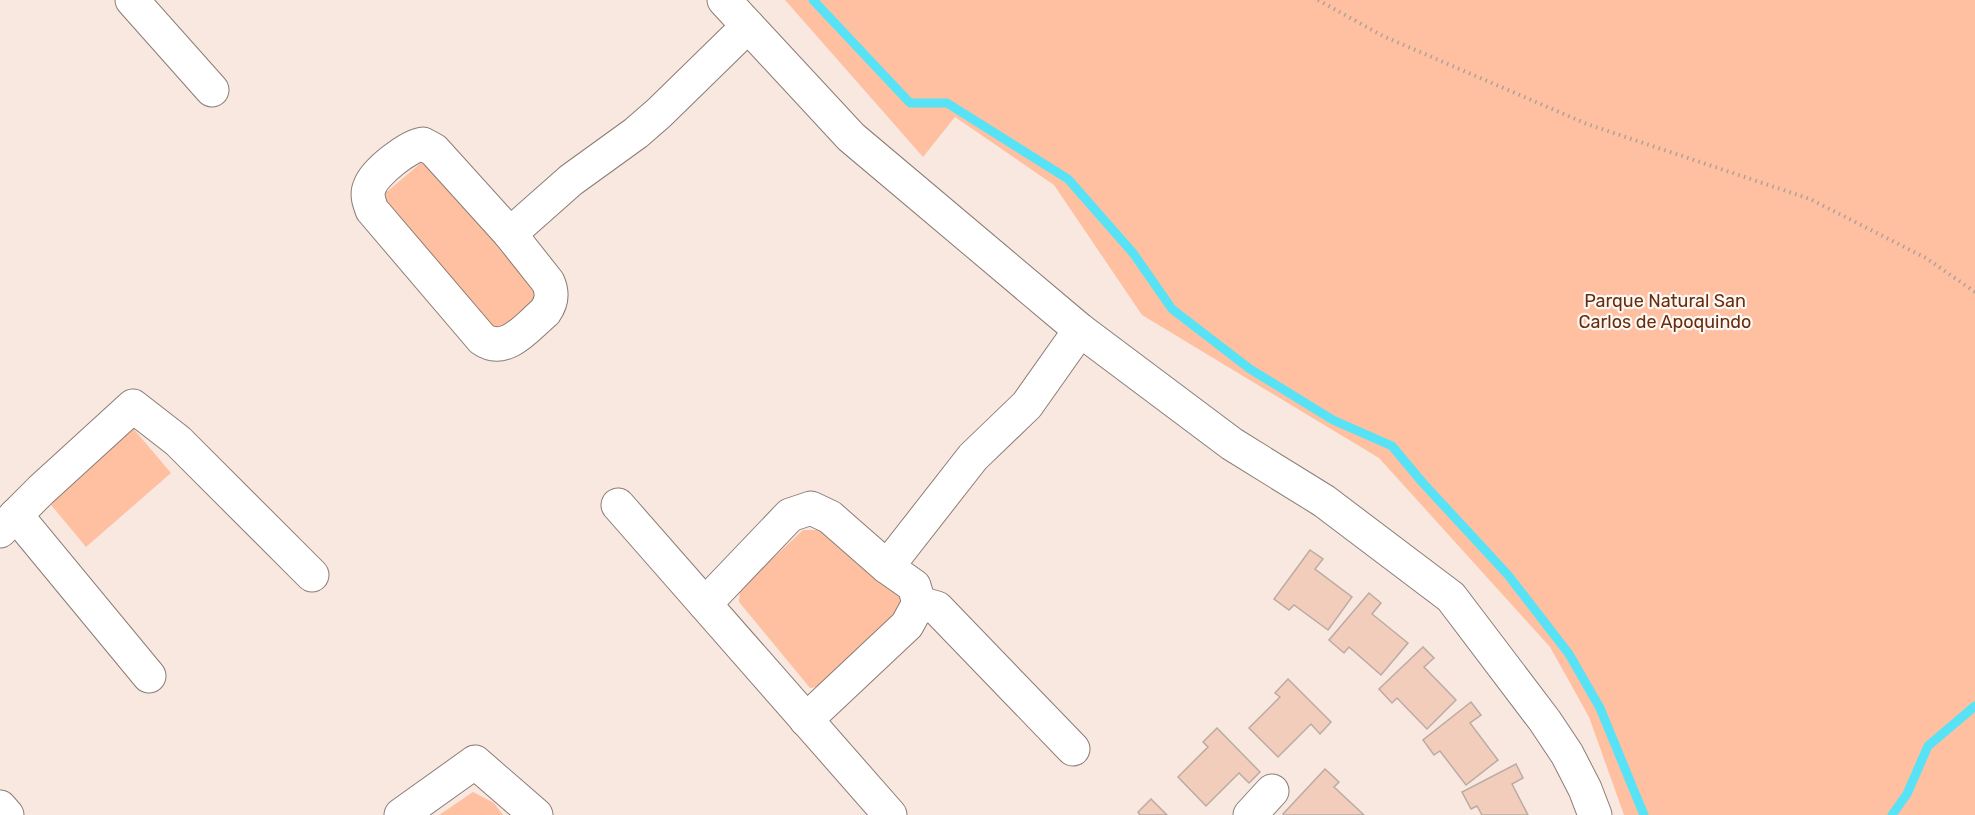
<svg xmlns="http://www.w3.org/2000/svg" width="1975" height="815" font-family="Rubik,sans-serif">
  <rect width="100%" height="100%" fill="#f9e8e0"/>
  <!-- green -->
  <g fill="#fec0a1">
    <polygon points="785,0 1975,0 1975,815 1624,815 1589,717 1550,647 1379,458 1142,315 1054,185 955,117 923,157"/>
    <polygon points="427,158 541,294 491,336 377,200"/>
    <polygon points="132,427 171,473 86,547 47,500"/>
    <polygon points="803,530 819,530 901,597 900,614 828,685 810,688 739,602 740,589"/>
    <polygon points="473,792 494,803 503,815 439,815"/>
  </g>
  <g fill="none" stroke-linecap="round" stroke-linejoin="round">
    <!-- stream -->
    <g stroke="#58e2f5" stroke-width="9">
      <polyline points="813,0 910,103 947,103 1068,179 1133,253 1172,309 1250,369 1333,420 1392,446 1422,482 1508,575 1569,654 1600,708 1644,815"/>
      <polyline points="1892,815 1907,794 1928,746 1975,706"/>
    </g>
  </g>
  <!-- building -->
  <g fill="#f2cdbc" stroke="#bbaba3" stroke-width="1.5">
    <polygon points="1310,550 1323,559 1315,569 1352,597 1328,630 1294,605 1289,610 1274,599"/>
    <polygon points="1369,593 1381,603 1372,614 1408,643 1381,675 1349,647 1344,653 1329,640"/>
    <polygon points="1423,647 1434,658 1424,667 1456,700 1427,729 1397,698 1392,703 1379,689"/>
    <polygon points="1288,679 1331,722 1320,734 1311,724 1278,757 1249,728 1280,697 1275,693"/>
    <polygon points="1471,702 1481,715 1470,723 1498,760 1466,785 1440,751 1434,755 1423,740"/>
    <polygon points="1217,728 1260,772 1249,783 1239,773 1206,806 1178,777 1208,747 1203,742"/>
    <polygon points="1516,764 1523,778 1512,784 1528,815 1482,815 1477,806 1471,809 1462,792"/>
    <polygon points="1325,769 1339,782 1334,787 1364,815 1284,815 1283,814"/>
    <polygon points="1151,799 1167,815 1140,815 1138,812"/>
  </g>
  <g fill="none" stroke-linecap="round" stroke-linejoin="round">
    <!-- street casing -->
    <g stroke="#8b7c75" stroke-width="35">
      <g id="street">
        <polyline points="132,0 212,90"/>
        <polyline points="724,0 851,137 1080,330 1232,444 1324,501 1451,597 1545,721 1567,754 1585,789 1595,815"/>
        <path d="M423,144L434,150L510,234L548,282C553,293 552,302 545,312C528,326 506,356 482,339L372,210C369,202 366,194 370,186C375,172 408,146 423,144Z"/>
        <polyline points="510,234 571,180 636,133 659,113 748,26"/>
        <polyline points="618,505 890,815"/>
        <polyline points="16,515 149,676"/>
        <polyline points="0,531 41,490 133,406 178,441 312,575"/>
        <polyline points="887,567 973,457 1027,405 1080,330"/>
        <polyline points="919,603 937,608 1073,749"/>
        <polyline points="705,604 790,515 811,508 830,517 887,567 914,586 919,603 907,625 806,720"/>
        <polyline points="0,807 7,815"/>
        <polyline points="401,815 475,762 536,815"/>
        <polyline points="1250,815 1272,791"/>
      </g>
    </g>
    <!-- path -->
    <polyline stroke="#aea19a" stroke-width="4" stroke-dasharray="1.5 4.5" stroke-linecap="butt" points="1318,0 1383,36 1587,124 1810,199 1926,258 1975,292"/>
    <!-- street -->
    <use href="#street" stroke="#fff" stroke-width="33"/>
  </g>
  <g text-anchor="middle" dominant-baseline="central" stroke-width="4.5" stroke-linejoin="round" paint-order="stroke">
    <!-- park labels -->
    <g font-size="18" fill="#652e0d" stroke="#fef7f4">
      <text x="1665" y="301">Parque Natural San<tspan x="1665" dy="21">Carlos de Apoquindo</tspan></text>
    </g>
  </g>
</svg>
